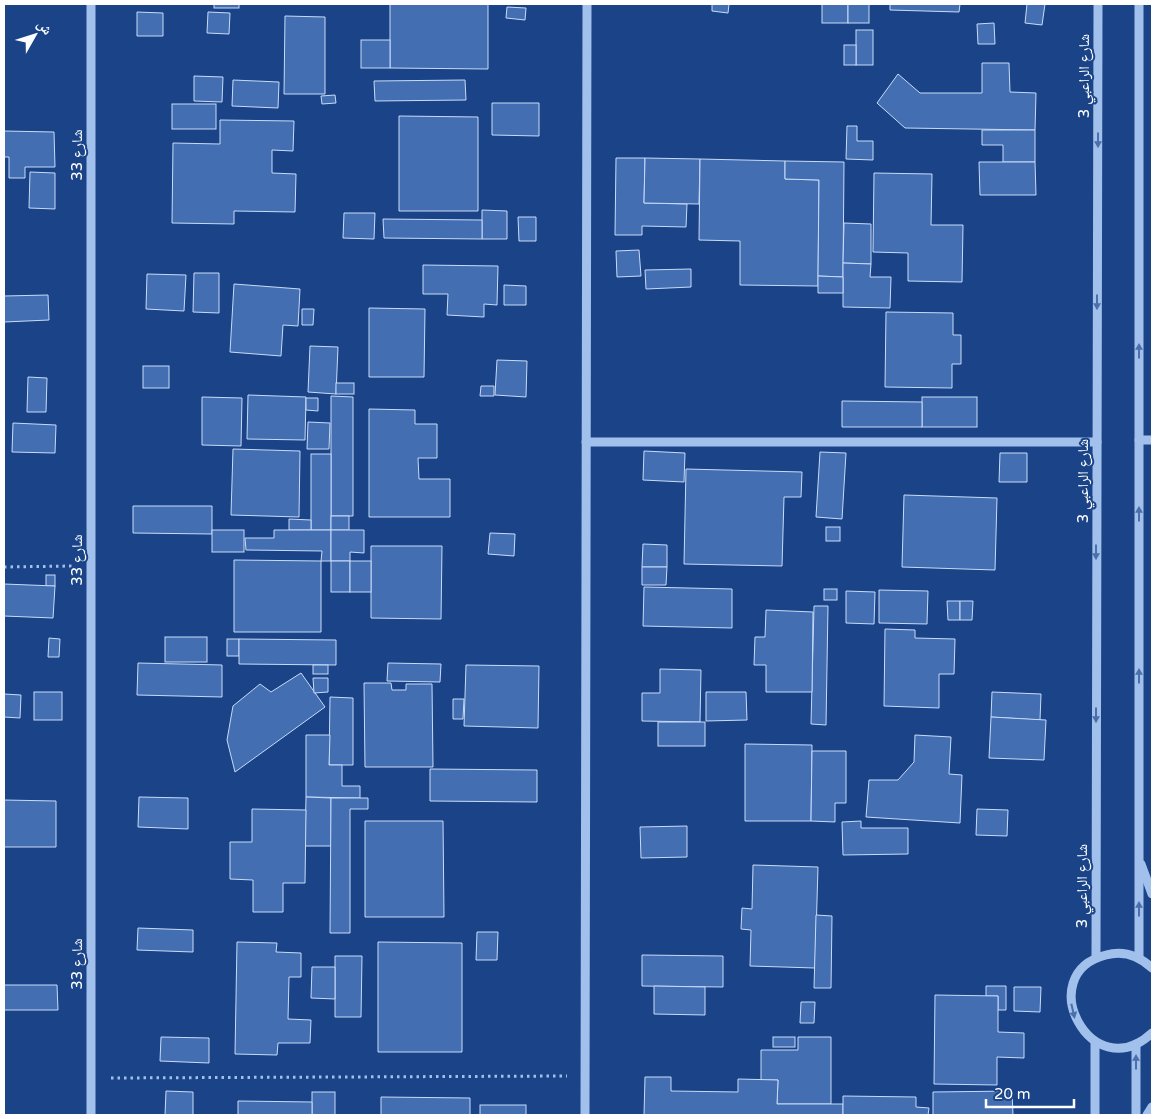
<svg xmlns="http://www.w3.org/2000/svg" width="1156" height="1119" font-family="'Varela Round','Noto Naskh Arabic',sans-serif">
  <rect width="100%" height="100%" fill="#1a4487"/>
  <!-- building -->
  <g fill="#436eb1" stroke="#c8dbf9">
    <rect x="214" y="4" width="25" height="4"/>
    <polygon points="390,4 488,4 488,69 390,68"/>
    <polygon points="712,4 729,4 728,13 712,11"/>
    <rect x="822" y="4" width="26" height="19"/>
    <rect x="848" y="4" width="21" height="19"/>
    <polygon points="890,4 960,4 959,12 890,10"/>
    <polygon points="1027,4 1045,4 1042,25 1025,23"/>
    <polygon points="507,7 526,8 525,20 506,18"/>
    <polygon points="137,12 163,13 163,36 137,36"/>
    <polygon points="208,12 230,13 229,34 207,33"/>
    <polygon points="285,16 325,17 325,94 284,94"/>
    <polygon points="994,23 995,44 978,44 977,24"/>
    <rect x="856" y="30" width="17" height="35"/>
    <rect x="361" y="40" width="29" height="28"/>
    <rect x="844" y="45" width="12" height="20"/>
    <polygon points="982,63 1009,63 1010,92 1036,93 1035,130 905,128 877,103 898,74 920,93 982,93"/>
    <polygon points="194,76 223,77 222,102 194,101"/>
    <polygon points="233,80 279,82 278,108 232,106"/>
    <polygon points="465,80 466,100 375,101 374,81"/>
    <polygon points="335,95 336,103 322,104 321,96"/>
    <polygon points="492,103 539,103 539,136 492,135"/>
    <rect x="172" y="104" width="44" height="25"/>
    <polygon points="399,116 478,117 478,211 399,211"/>
    <polygon points="220,120 294,121 293,151 272,150 272,173 296,174 295,212 234,211 234,224 172,223 173,143 220,144"/>
    <polygon points="847,126 857,126 857,141 873,141 873,160 846,159"/>
    <polygon points="982,130 1035,130 1035,162 1003,162 1003,145 982,145"/>
    <polygon points="4,131 54,132 55,167 25,167 25,178 9,178 9,157 4,157"/>
    <polygon points="616,158 645,158 644,203 687,204 686,227 642,226 642,235 615,235"/>
    <polygon points="645,158 700,159 699,204 644,203"/>
    <polygon points="700,159 785,161 785,179 819,180 818,286 740,285 740,241 699,240"/>
    <polygon points="785,161 844,162 843,277 818,276 819,180 785,179"/>
    <polygon points="979,162 1035,162 1036,195 980,195"/>
    <polygon points="30,172 55,173 55,209 29,208"/>
    <polygon points="874,173 932,174 931,225 963,225 962,282 908,281 908,253 873,252"/>
    <polygon points="482,210 507,211 507,239 482,239"/>
    <polygon points="344,213 375,213 374,239 343,238"/>
    <polygon points="518,217 536,217 536,241 519,241"/>
    <polygon points="383,219 482,220 482,239 384,238"/>
    <polygon points="844,223 871,224 871,264 843,263"/>
    <polygon points="639,250 641,276 617,277 616,251"/>
    <polygon points="843,263 871,264 870,277 891,277 890,308 843,307"/>
    <polygon points="423,265 498,266 497,305 484,304 484,317 447,315 448,294 423,294"/>
    <polygon points="691,269 691,287 646,289 645,270"/>
    <polygon points="194,273 219,273 219,313 193,312"/>
    <polygon points="147,274 186,275 184,311 146,309"/>
    <polygon points="818,276 843,277 843,293 818,293"/>
    <polygon points="234,284 300,289 298,326 283,325 281,356 230,352"/>
    <polygon points="504,285 526,286 526,305 504,305"/>
    <polygon points="48,295 49,320 4,322 4,296"/>
    <polygon points="369,308 425,309 424,377 369,377"/>
    <polygon points="302,309 314,309 313,325 302,325"/>
    <polygon points="886,312 953,313 953,335 961,335 961,364 952,364 952,388 885,387"/>
    <polygon points="310,346 338,347 336,394 308,392"/>
    <polygon points="497,360 527,361 526,397 495,395"/>
    <rect x="143" y="366" width="26" height="22"/>
    <polygon points="28,377 47,378 46,412 27,412"/>
    <rect x="336" y="383" width="18" height="11"/>
    <polygon points="481,386 494,386 494,396 480,396"/>
    <polygon points="248,395 306,397 305,440 247,439"/>
    <polygon points="331,396 353,397 353,516 331,516"/>
    <polygon points="202,397 242,398 241,446 202,445"/>
    <rect x="922" y="397" width="55" height="30"/>
    <polygon points="306,398 318,398 318,411 306,410"/>
    <polygon points="842,401 922,402 922,427 842,427"/>
    <polygon points="369,409 415,410 415,424 437,424 437,458 418,458 419,479 450,479 450,517 369,517"/>
    <polygon points="308,422 330,423 329,449 307,449"/>
    <polygon points="13,423 56,425 55,453 12,452"/>
    <polygon points="233,449 300,451 299,517 231,515"/>
    <polygon points="644,451 685,453 684,482 643,480"/>
    <polygon points="820,452 846,453 842,519 816,517"/>
    <polygon points="1000,453 1027,453 1027,482 999,482"/>
    <rect x="311" y="454" width="20" height="76"/>
    <polygon points="686,469 802,472 801,497 784,497 782,566 684,564"/>
    <polygon points="904,495 997,498 995,570 902,567"/>
    <polygon points="133,506 212,506 212,534 133,533"/>
    <rect x="331" y="516" width="18" height="14"/>
    <polygon points="289,519 311,520 311,530 289,530"/>
    <rect x="826" y="527" width="14" height="14"/>
    <rect x="212" y="530" width="32" height="22"/>
    <polygon points="274,530 331,530 331,561 321,561 322,551 246,550 245,538 274,538"/>
    <polygon points="331,530 364,530 364,553 350,552 350,561 331,561"/>
    <polygon points="490,533 515,534 514,556 488,554"/>
    <polygon points="643,544 667,545 667,567 642,567"/>
    <polygon points="371,546 442,546 441,619 371,618"/>
    <polygon points="234,560 321,561 321,632 234,632"/>
    <rect x="331" y="561" width="19" height="31"/>
    <rect x="350" y="561" width="21" height="31"/>
    <polygon points="642,567 667,567 666,585 642,585"/>
    <rect x="46" y="575" width="9" height="11"/>
    <polygon points="4,584 55,586 53,618 4,616"/>
    <polygon points="644,587 732,589 732,628 643,626"/>
    <rect x="824" y="589" width="13" height="11"/>
    <polygon points="879,590 928,591 927,624 879,623"/>
    <polygon points="846,591 875,592 874,624 846,623"/>
    <polygon points="947,601 960,601 960,620 948,620"/>
    <polygon points="960,601 973,601 972,620 960,620"/>
    <polygon points="814,606 828,606 826,725 811,724"/>
    <polygon points="766,610 813,612 812,692 766,692 766,665 754,665 755,637 765,637"/>
    <polygon points="885,629 915,630 915,638 955,639 954,674 939,674 939,708 884,706"/>
    <rect x="165" y="637" width="42" height="25"/>
    <polygon points="49,638 60,639 59,657 48,657"/>
    <rect x="227" y="639" width="12" height="17"/>
    <polygon points="239,639 336,640 336,665 239,664"/>
    <polygon points="138,663 222,665 222,697 137,695"/>
    <polygon points="388,663 441,664 440,682 387,681"/>
    <rect x="313" y="665" width="15" height="9"/>
    <polygon points="466,665 539,666 538,728 464,726"/>
    <polygon points="660,669 701,670 700,722 642,721 642,693 660,693"/>
    <polygon points="301,673 325,707 235,772 227,740 233,706 260,684 271,692"/>
    <polygon points="313,678 328,678 328,692 314,693"/>
    <polygon points="364,683 391,683 392,690 406,690 406,684 432,684 433,767 365,767"/>
    <rect x="34" y="692" width="28" height="28"/>
    <polygon points="706,692 746,692 747,720 706,721"/>
    <polygon points="992,692 1041,694 1040,720 991,717"/>
    <polygon points="4,694 21,695 20,718 4,717"/>
    <polygon points="330,697 353,698 353,765 329,765"/>
    <polygon points="453,699 464,699 463,719 453,719"/>
    <polygon points="991,717 1046,720 1044,760 989,758"/>
    <rect x="658" y="722" width="47" height="24"/>
    <polygon points="306,735 330,735 329,765 342,765 342,786 360,786 360,798 306,797"/>
    <polygon points="915,735 951,737 949,774 962,775 960,823 866,817 869,780 898,780 914,762"/>
    <polygon points="745,744 812,745 811,821 745,821"/>
    <polygon points="812,751 846,751 846,803 835,803 835,822 811,821"/>
    <polygon points="430,769 537,770 537,802 430,801"/>
    <polygon points="139,797 188,798 188,829 138,827"/>
    <polygon points="306,797 331,798 331,846 305,846"/>
    <polygon points="331,798 368,798 368,809 350,809 350,933 330,933"/>
    <polygon points="4,800 56,801 56,847 4,847"/>
    <polygon points="252,809 306,810 305,883 283,883 283,912 253,912 253,880 230,879 230,842 252,842"/>
    <polygon points="977,809 1008,810 1007,836 976,835"/>
    <polygon points="365,821 443,821 444,917 365,917"/>
    <polygon points="861,821 861,828 908,828 908,854 843,855 842,822"/>
    <polygon points="687,826 687,857 641,858 640,827"/>
    <polygon points="753,865 818,867 815,968 750,966 751,930 741,929 742,908 752,909"/>
    <polygon points="816,915 832,916 831,988 814,988"/>
    <polygon points="138,928 193,930 193,952 137,950"/>
    <polygon points="477,932 498,932 497,960 476,960"/>
    <polygon points="237,942 277,943 276,952 301,953 301,977 289,977 288,1019 311,1020 310,1043 278,1043 277,1055 235,1054"/>
    <polygon points="378,942 462,943 462,1052 378,1052"/>
    <polygon points="642,955 723,956 723,987 642,986"/>
    <polygon points="335,956 362,956 361,1017 335,1017"/>
    <polygon points="312,967 335,967 335,999 311,998"/>
    <polygon points="4,985 57,985 58,1010 4,1010"/>
    <polygon points="654,986 705,987 705,1015 654,1014"/>
    <polygon points="986,986 1006,986 1006,1010 998,1010 998,996 986,996"/>
    <polygon points="1014,987 1041,987 1040,1012 1014,1011"/>
    <polygon points="935,995 998,996 998,1032 1024,1033 1024,1058 997,1057 997,1085 934,1084"/>
    <polygon points="801,1002 815,1002 814,1023 800,1023"/>
    <polygon points="161,1037 209,1038 209,1063 160,1061"/>
    <rect x="773" y="1037" width="22" height="10"/>
    <polygon points="798,1037 831,1037 831,1104 777,1104 778,1080 761,1080 761,1050 798,1050"/>
    <polygon points="645,1077 671,1077 671,1091 738,1092 738,1079 778,1080 777,1104 843,1104 843,1115 644,1115"/>
    <polygon points="166,1091 193,1092 193,1115 165,1115"/>
    <polygon points="1012,1091 1013,1115 933,1115 933,1092"/>
    <rect x="312" y="1092" width="23" height="23"/>
    <polygon points="843,1096 916,1097 916,1107 929,1108 928,1115 843,1115"/>
    <polygon points="381,1097 470,1098 470,1115 381,1115"/>
    <polygon points="238,1101 312,1102 312,1115 238,1115"/>
    <rect x="480" y="1105" width="46" height="10"/>
  </g>
  <g fill="none" stroke-linecap="round" stroke-linejoin="round">
    <!-- path -->
    <g stroke="#a2c0ec" stroke-width="3" stroke-dasharray="2.5 4" stroke-linecap="butt">
      <polyline points="4,567 73,566"/>
      <polyline points="111,1078 567,1076"/>
    </g>
    <!-- minor -->
    <g stroke="#a2c0ec" stroke-width="9">
      <polyline points="91,4 91,1115"/>
      <polyline points="1139,440 1152,440"/>
      <polyline points="586,442 1097,442"/>
      <polyline points="1141,864 1152,894"/>
      <polyline points="1096,958 1098,4"/>
      <polyline points="1139,958 1139,4"/>
      <path d="M1152,968C1139,956 1124,950 1106,955C1031,974 1092,1089 1152,1033"/>
      <polyline points="1136,1044 1136,1115"/>
      <polyline points="585,1115 587,4"/>
      <polyline points="1095,1115 1095,1042"/>
      <polyline points="1147,1115 1152,1107"/>
    </g>
  </g>
  <!-- one-way arrows -->
  <defs><path id="oneway-solid" d="M-6-.8H1V-3.2L6.5 0L1 3.2V.8H-6Z" transform="scale(1.25)"/></defs>
  <g fill="#4a6faa">
    <use href="#oneway-solid" transform="translate(1098 140) rotate(90)"/>
    <use href="#oneway-solid" transform="translate(1097 302) rotate(90)"/>
    <use href="#oneway-solid" transform="translate(1139 351) rotate(-90)"/>
    <use href="#oneway-solid" transform="translate(1139 514) rotate(-90)"/>
    <use href="#oneway-solid" transform="translate(1096 552) rotate(90)"/>
    <use href="#oneway-solid" transform="translate(1139 676) rotate(-90)"/>
    <use href="#oneway-solid" transform="translate(1096 715) rotate(90)"/>
    <use href="#oneway-solid" transform="translate(1139 909) rotate(-90)"/>
    <use href="#oneway-solid" transform="translate(1073 1011) rotate(77)"/>
    <use href="#oneway-solid" transform="translate(1136 1062) rotate(-90)"/>
  </g>
  <g text-anchor="middle" dominant-baseline="central" stroke-width="4" stroke-linejoin="round" paint-order="stroke">
    <!-- street labels -->
    <g font-size="15" fill="#fff" stroke="#1a4487">
      <text transform="translate(1084 76) rotate(-90)">شارع الراعبي 3</text>
      <text transform="translate(77 155) rotate(-90)">شارع 33</text>
      <text transform="translate(1083 481) rotate(-90)">شارع الراعبي 3</text>
      <text transform="translate(77 560) rotate(-90)">شارع 33</text>
      <text transform="translate(1082 886) rotate(-90)">شارع الراعبي 3</text>
      <text transform="translate(77 964) rotate(-90)">شارع 33</text>
    </g>
  </g>
  <!-- border -->
  <rect width="1156" height="1119" fill="none" stroke="#ffffff" stroke-width="10"/>
  <!-- north arrow -->
  <g transform="translate(35 35) rotate(51)" stroke="#1a4487" stroke-width="4" paint-order="stroke">
  <path d="M0-4L9 19L0 12L-9 19Z" fill="#ffffff"/>
  <text y="-8" font-size="14" font-weight="bold" text-anchor="middle" fill="#ffffff">ش</text>
  </g>
  <!-- scale -->
  <path d="M986 1099v8h88v-8" fill="none" stroke="#ffffff" stroke-width="2.5"/>
  <text x="994" y="1099" font-size="15" fill="#ffffff" stroke="#1a4487" stroke-width="4" paint-order="stroke">20 m</text>
</svg>
